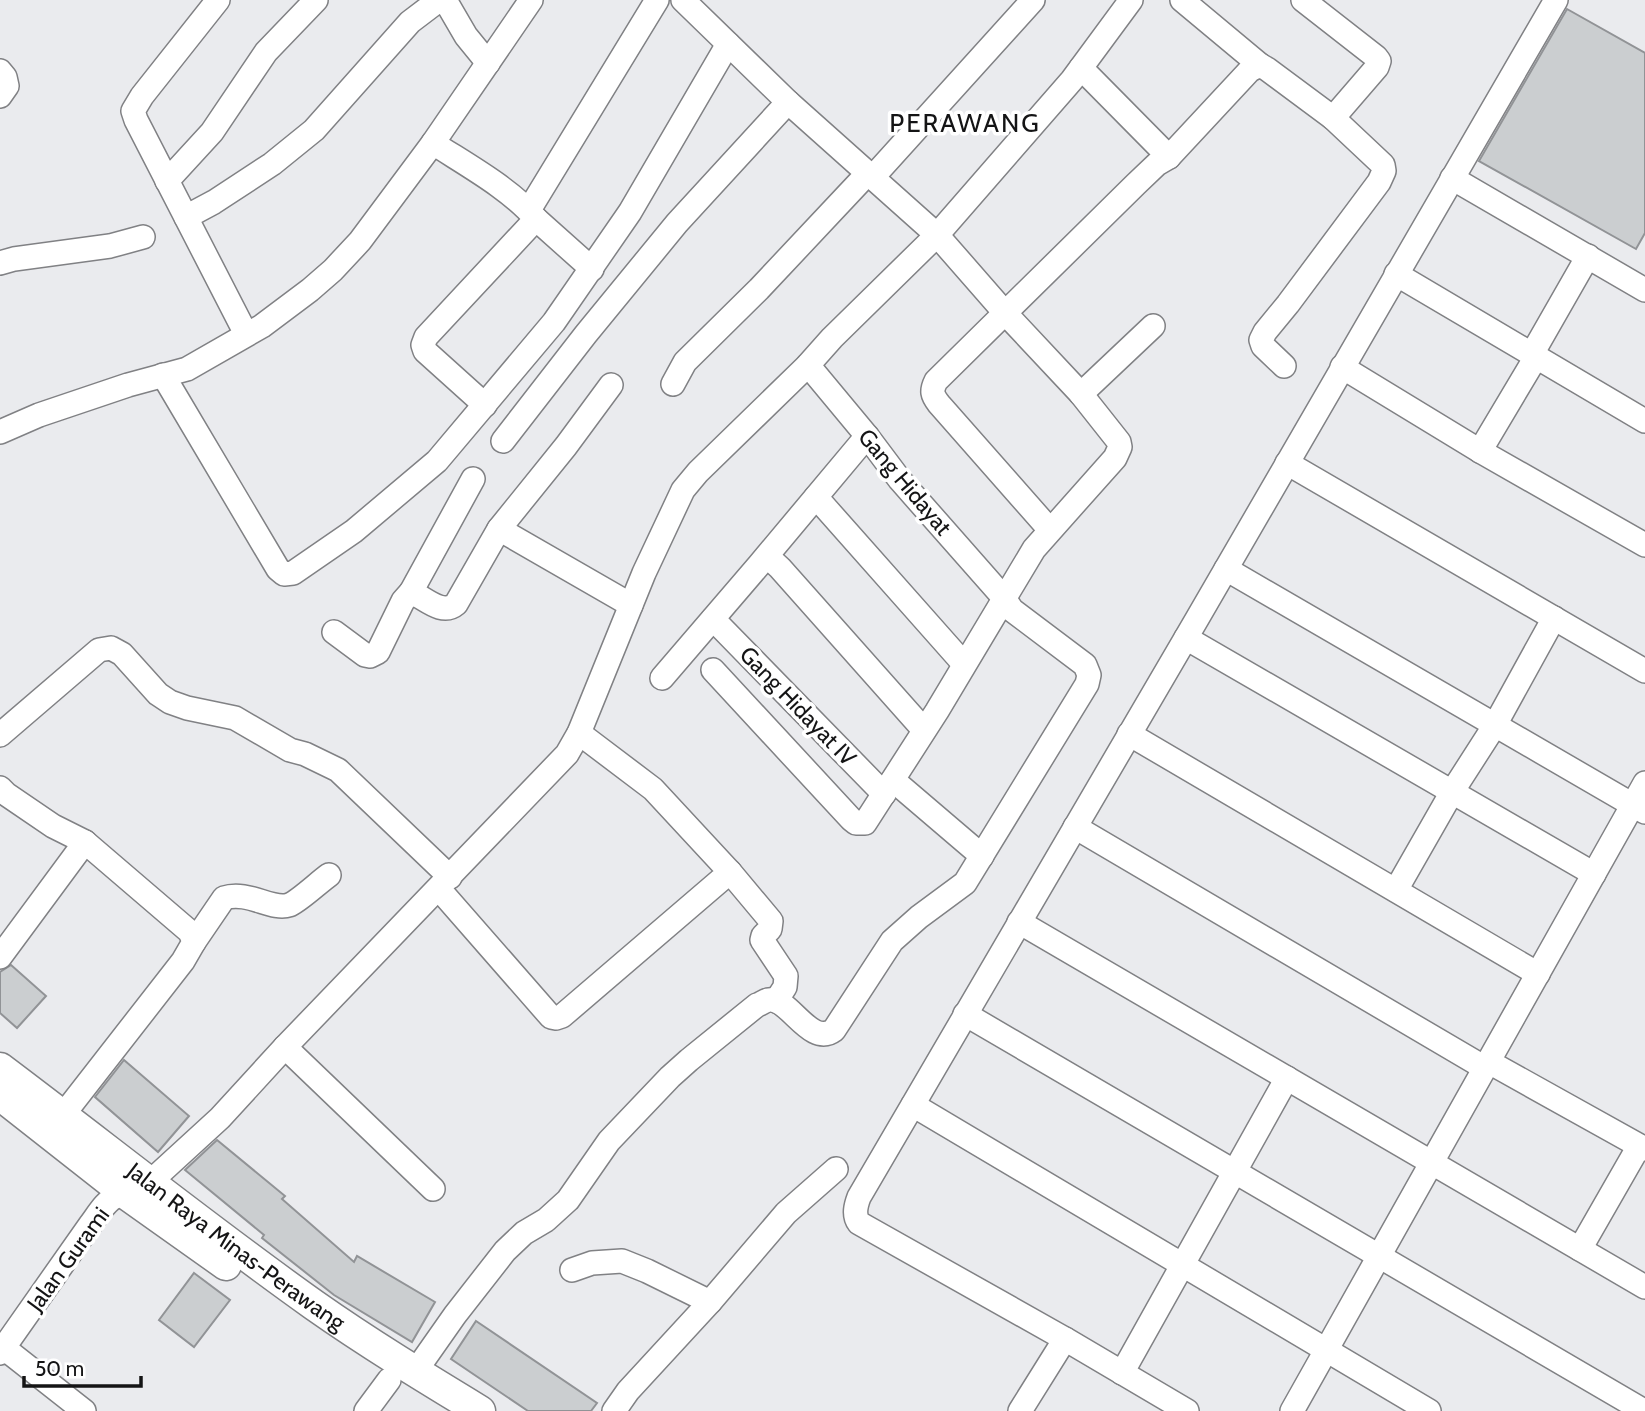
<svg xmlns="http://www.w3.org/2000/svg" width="1645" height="1411" font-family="Cabin,sans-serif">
  <rect width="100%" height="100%" fill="#eaebee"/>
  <!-- building -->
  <g fill="#cbced0" stroke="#919396" stroke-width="2">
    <polygon points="1567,9 1645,53 1645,233 1636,249 1479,161"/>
    <polygon points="11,965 46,996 17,1028 0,1013 0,972"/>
    <polygon points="124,1060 189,1116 158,1152 95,1097"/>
    <polygon points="217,1140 285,1196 282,1199 354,1262 357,1256 435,1302 412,1342 334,1295 262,1238 264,1235 185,1170"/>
    <polygon points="194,1273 230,1300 194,1347 159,1320"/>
    <polygon points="476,1321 597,1403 591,1411 528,1411 451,1359"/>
  </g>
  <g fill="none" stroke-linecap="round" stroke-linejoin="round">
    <!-- minor casing -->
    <g stroke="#808184" stroke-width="26">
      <g id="minor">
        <polyline points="218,0 142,96 133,111 136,120 246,334"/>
        <polyline points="445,0 466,36 488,63"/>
        <polyline points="683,0 788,102 937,235 1006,314 1081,394 1119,442 1120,447 1115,458 1034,549 937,711 865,823 856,823 851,819 713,670"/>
        <polyline points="1182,0 1260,65"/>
        <polyline points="1081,68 1169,157"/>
        <polyline points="0,71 5,77 7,86 0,96"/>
        <path d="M433,143C465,164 511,189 536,219L592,269"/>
        <polyline points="872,178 1033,0"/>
        <polyline points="1452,178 1645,290"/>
        <polyline points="167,181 212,132 266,52 316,0"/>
        <polyline points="529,210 657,0"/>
        <polyline points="186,217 214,202 272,164 314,130 410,22 439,0"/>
        <polyline points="0,263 14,259 110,246 143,237"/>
        <polyline points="1396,274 1645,421"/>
        <polyline points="1532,354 1588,256"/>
        <polyline points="1284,366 1263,346 1261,340 1265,332 1288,304 1379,182 1384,171 1383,165 1333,118"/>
        <polyline points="1342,367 1480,451 1645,545"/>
        <polyline points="163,375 278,569 284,574 293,573 354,531 437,461 554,322 630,212 728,44"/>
        <polyline points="673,384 685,362 759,289 868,173"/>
        <polyline points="1081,394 1153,326"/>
        <polyline points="485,405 425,351 423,345 426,337 536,219"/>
        <polyline points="0,432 39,415 128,385 187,369 262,326 310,290 333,270 360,241 433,143 531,0"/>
        <polyline points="503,441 586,334 677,223 788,102"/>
        <polyline points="1480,451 1536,357"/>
        <polyline points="1287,463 1645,671"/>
        <polyline points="816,497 964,664"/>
        <polyline points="499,529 566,446 611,385"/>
        <path d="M1050,530L939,404C932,395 931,391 936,381L1136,184L1157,164L1169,157L1250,70L1260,65L1267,69L1333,118L1377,67L1379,61L1376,57L1303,0"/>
        <polyline points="767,556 780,568 924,730"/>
        <polyline points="1226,569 1645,812"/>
        <polyline points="411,592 473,479"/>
        <polyline points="713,619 884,794"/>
        <path d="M334,632L365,655L370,656L378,652L403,601L411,592C425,598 442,616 456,604L499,529L631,605"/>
        <polyline points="1186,638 1594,874"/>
        <polyline points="662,678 759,565 867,436"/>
        <polyline points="1129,734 1538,974"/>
        <polyline points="0,735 99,650 111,648 122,654 158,694 170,702 187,708 235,718 290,750 305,754 338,770 450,877"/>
        <polyline points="893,780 982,856"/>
        <polyline points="0,788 6,794 53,826 85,842 190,932 194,942 183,961 63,1115"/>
        <polyline points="1075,827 1485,1068"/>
        <polyline points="730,872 771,921 770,929 763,936 762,940 786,976 785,987 776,1001"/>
        <polyline points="439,889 551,1017 556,1018 562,1016 730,872 653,789 579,733"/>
        <polyline points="1396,890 1452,792 1495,725 1554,618"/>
        <polyline points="1019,922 1645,1287"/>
        <path d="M194,942L224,898C248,890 272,911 289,905C298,902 319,882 329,875"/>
        <polyline points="0,957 85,842"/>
        <polyline points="965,1014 1644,1411"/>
        <polyline points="285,1047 433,1189"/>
        <polyline points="1489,1062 1645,1149"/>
        <polyline points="913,1105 1429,1411"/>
        <polyline points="1580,1249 1639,1146"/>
        <polyline points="572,1270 592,1263 622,1261 647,1271 710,1302"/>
        <polyline points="1065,1339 1187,1411"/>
        <polyline points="4,1348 84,1411"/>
        <path d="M0,1353L90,1225C97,1216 106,1200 117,1196C128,1191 139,1189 149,1183L220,1118L285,1047L567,754L579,733L644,573L683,490L698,472L808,365L832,338L937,235L1072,80L1131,0"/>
        <path d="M415,1372L455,1315L505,1251L524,1233L546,1220L568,1200L609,1141L670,1077L689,1060L757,1005C761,1004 764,1001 768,1000C789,996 810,1048 834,1030L892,941L919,917L965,883L1087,684L1089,675L1085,665L1012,610L1004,598L900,480L867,436L808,365"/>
        <polyline points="1122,1373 1287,1078"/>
        <polyline points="366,1411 389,1380"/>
        <polyline points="614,1411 628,1391 710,1302 786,1213 836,1169"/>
        <path d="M1020,1411L1065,1339L859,1223C853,1215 856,1205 859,1197L1197,619L1556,0"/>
        <polyline points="1292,1411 1645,783"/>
      </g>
    </g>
    <!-- major casing -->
    <g stroke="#808184" stroke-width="33">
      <g id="major">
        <path id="s1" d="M0,1068C105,1147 207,1229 314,1305C368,1343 424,1377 480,1411"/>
        <polyline points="0,1095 126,1194 226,1265"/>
      </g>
    </g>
    <!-- minor -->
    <use href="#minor" stroke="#fff" stroke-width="23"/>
    <!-- major -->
    <use href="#major" stroke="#fff" stroke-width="30"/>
  </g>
  <g text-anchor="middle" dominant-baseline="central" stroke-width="7" stroke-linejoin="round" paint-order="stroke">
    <!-- street labels -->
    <g font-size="23" fill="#141415" stroke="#fff">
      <text transform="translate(905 482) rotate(50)">Gang Hidayat</text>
      <text transform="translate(798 706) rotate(46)">Gang Hidayat IV</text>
      <text stroke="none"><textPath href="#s1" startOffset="296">Jalan Raya Minas-Perawang</textPath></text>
      <text transform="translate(68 1259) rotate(-54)">Jalan Gurami</text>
    </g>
    <!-- quarter labels -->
    <g font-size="26" letter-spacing="2" fill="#141415" stroke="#fff">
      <text x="965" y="123">PERAWANG</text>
    </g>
  </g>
  <!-- scale -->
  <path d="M24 1376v10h117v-10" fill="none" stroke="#141415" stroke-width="3.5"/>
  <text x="35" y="1376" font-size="21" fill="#141415" stroke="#ffffff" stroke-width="5" paint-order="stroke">50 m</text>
</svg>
